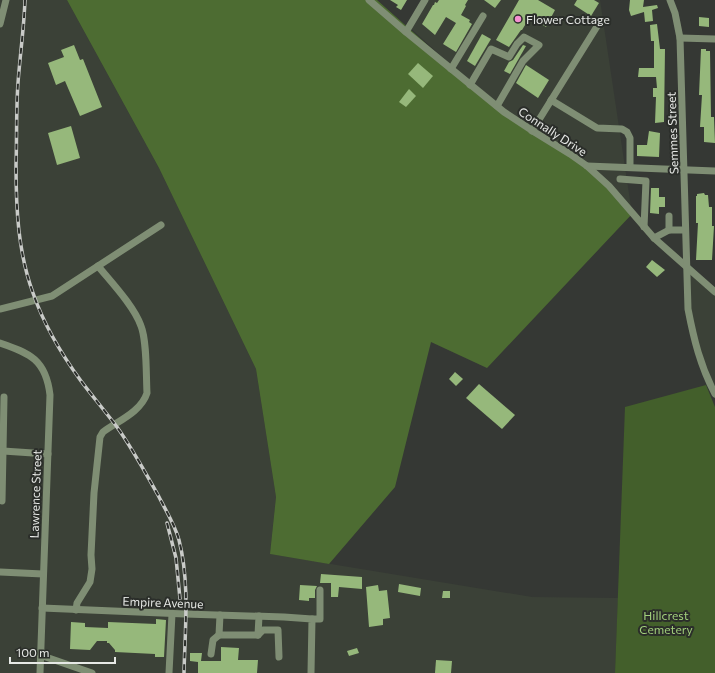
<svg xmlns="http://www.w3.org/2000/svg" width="715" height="673" font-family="Commissioner,sans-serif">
  <rect width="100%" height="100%" fill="#353834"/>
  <!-- built -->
  <g fill="#3b4137">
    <polygon points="0,0 67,0 159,168 256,369 276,497 270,554 532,597 618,598 615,673 0,673"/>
    <polygon points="422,0 600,0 632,214 496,106 407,25"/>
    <polygon points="686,264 715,289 715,396 689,321"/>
  </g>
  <!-- green -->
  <polygon fill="#435f2b" points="706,385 715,407 715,673 615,673 625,407"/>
  <!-- forest -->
  <polygon fill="#4d6c32" points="67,0 377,0 496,106 593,167 632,214 487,368 431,342 395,487 329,564 270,554 276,497 256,369 159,168"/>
  <!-- building -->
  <g fill="#96b87b">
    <polygon points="390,0 407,0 401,10 396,7 398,5"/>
    <polygon points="439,0 468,0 465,5 466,6 461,15 470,20 469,22 472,24 456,52 443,44 456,23 446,17 435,35 422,24 433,5 434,5 435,2 437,3"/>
    <polygon points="484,0 501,0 495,8"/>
    <polygon points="519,0 538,0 555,10 546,27 530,17 522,30 521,30 509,47 496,40"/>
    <polygon points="577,0 594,0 599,3 591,16 574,5"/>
    <polygon points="630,0 644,0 643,7 657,5 658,8 652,10 653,21 645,22 644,12 631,16 629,10"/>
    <polygon points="699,17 709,18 709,27 699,26"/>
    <polygon points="657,24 660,49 665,49 664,122 655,123 656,97 653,97 653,88 657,88 656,77 638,77 639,68 654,68 654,41 651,41 650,25"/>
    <polygon points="482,34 491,39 475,66 467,61"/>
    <polygon points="74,45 80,60 83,59 102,107 80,116 65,81 56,85 48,63 64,57 61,50"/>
    <polygon points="523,45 526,46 510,74 504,71 509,62 513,60"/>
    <polygon points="701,49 706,49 706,51 710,51 711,117 714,117 715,143 704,142 704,127 700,127 702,95 699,95"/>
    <polygon points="418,63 433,76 423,88 408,74"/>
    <polygon points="526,65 549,80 538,98 516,83"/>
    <polygon points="409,89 416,96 406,107 399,102"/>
    <polygon points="71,126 80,158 57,165 48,133"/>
    <polygon points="649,131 660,133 659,157 637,156 637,145 647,145"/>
    <polygon points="651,188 659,188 659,197 665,197 665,207 659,207 659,214 650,213"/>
    <polygon points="704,193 705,195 708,195 709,207 712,207 712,226 714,226 712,260 696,260 698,223 696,223 696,196 697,196 697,194"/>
    <polygon points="652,260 665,270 657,277 646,267"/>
    <polygon points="455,372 463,379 456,386 449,379"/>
    <polygon points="479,384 515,415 502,429 466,398"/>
    <polygon points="321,574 362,577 362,589 339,587 338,597 331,597 331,583 320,583"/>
    <polygon points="399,584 421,588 420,596 398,592"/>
    <polygon points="300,585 317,586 315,590 315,598 309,598 309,601 299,600"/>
    <polygon points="378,585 379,591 387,590 390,618 383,619 383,625 369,627 366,587"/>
    <polygon points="443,591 450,591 450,598 442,598"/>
    <polygon points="156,619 166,620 164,657 155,657 155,654 115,652 115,650 109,643 107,643 107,641 97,641 90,650 70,649 71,622 85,623 85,627 108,628 108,622 156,624"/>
    <polygon points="221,647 239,648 238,660 258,660 257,673 198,673 198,662 190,661 190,653 202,653 201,661 221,661"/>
    <polygon points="357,648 359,653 349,656 347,651"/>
    <polygon points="436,660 452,661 451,673 435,673"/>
  </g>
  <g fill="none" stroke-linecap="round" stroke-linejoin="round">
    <!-- minor -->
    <g stroke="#7f8e74" stroke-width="7">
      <polyline points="369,0 406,32 504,112 536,133 570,154 587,166 609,186 654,238 715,292"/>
      <path d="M670,0L675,13L680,38L688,309C694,340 700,365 715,394"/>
      <polyline points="0,24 6,0"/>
      <polyline points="406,32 425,0"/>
      <polyline points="680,38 715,39"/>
      <polyline points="451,69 483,16"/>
      <polyline points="470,85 491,49 509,57 517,44 524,37 539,45 523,61 497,106"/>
      <polyline points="551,100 597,128 622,129 627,132 630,138 630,167"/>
      <polyline points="532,131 601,20"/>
      <polyline points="587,166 715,171"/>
      <polyline points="620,179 646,181 644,227"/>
      <polyline points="669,230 669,216"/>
      <polyline points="654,238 669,230 685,230"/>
      <polyline points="0,309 52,296 161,225"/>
      <path d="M0,343C30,353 46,360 50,395L40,673"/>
      <polyline points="3,451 4,397"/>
      <polyline points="2,501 3,451 48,454"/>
      <polyline points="0,572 43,574"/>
      <polyline points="42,608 185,614 284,617 312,619 311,673"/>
      <path d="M76,610L77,603L90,582L92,569L91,555L94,493L100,437L103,432C118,421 141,412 147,393C146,375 147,341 141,326C134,306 111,282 98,266"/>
      <polyline points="220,615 219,635 258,635 259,616"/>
      <polyline points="312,619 320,619 320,590"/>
      <polyline points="258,635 263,630 278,630 279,657"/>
      <polyline points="211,654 213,640 219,635"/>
      <polyline points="40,655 92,673"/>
      <polyline points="169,673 172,614"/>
    </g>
    <!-- rail casing -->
    <g stroke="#c9cbc8" stroke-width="3.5">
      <g id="rail">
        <path d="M25,0C24,28 20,55 18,83C16,110 17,138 16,165C16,209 18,252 33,293C44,325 62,355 81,381C93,397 105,411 117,427C132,448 145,472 158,495C165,509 175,525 179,540C190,583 185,629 184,673"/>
        <polyline points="167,523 176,558 180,599"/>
      </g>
    </g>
    <!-- rail -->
    <use href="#rail" stroke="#2b2e2a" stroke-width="2" stroke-dasharray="6" stroke-linecap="butt"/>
  </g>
  <!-- markers -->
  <circle fill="#f590d1" stroke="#2b2e2a" stroke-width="1.5" cx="518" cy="19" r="4"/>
  <g text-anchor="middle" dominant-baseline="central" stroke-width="4" stroke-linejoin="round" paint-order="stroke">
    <!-- poi labels -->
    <g font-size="12" fill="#e7e9e6" stroke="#2b2e2a" text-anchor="start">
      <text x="526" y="19">Flower Cottage</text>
    </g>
    <!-- street labels -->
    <g font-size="12" fill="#e7e9e6" stroke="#2b2e2a">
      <text transform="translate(553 131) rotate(33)">Connally Drive</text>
      <text transform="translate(672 133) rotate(-92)">Semmes Street</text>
      <text transform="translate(35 494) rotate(-88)">Lawrence Street</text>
      <text transform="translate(163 602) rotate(2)">Empire Avenue</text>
    </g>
    <!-- park labels -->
    <g font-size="12" fill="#a2d07c" stroke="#2b2e2a">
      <text x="666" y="615">Hillcrest<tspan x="666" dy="14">Cemetery</tspan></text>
    </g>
  </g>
  <!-- scale -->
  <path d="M10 657v6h105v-6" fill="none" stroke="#e7e9e6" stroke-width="2"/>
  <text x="16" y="657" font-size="12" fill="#e7e9e6" stroke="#2b2e2a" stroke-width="3" paint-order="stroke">100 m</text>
</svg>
